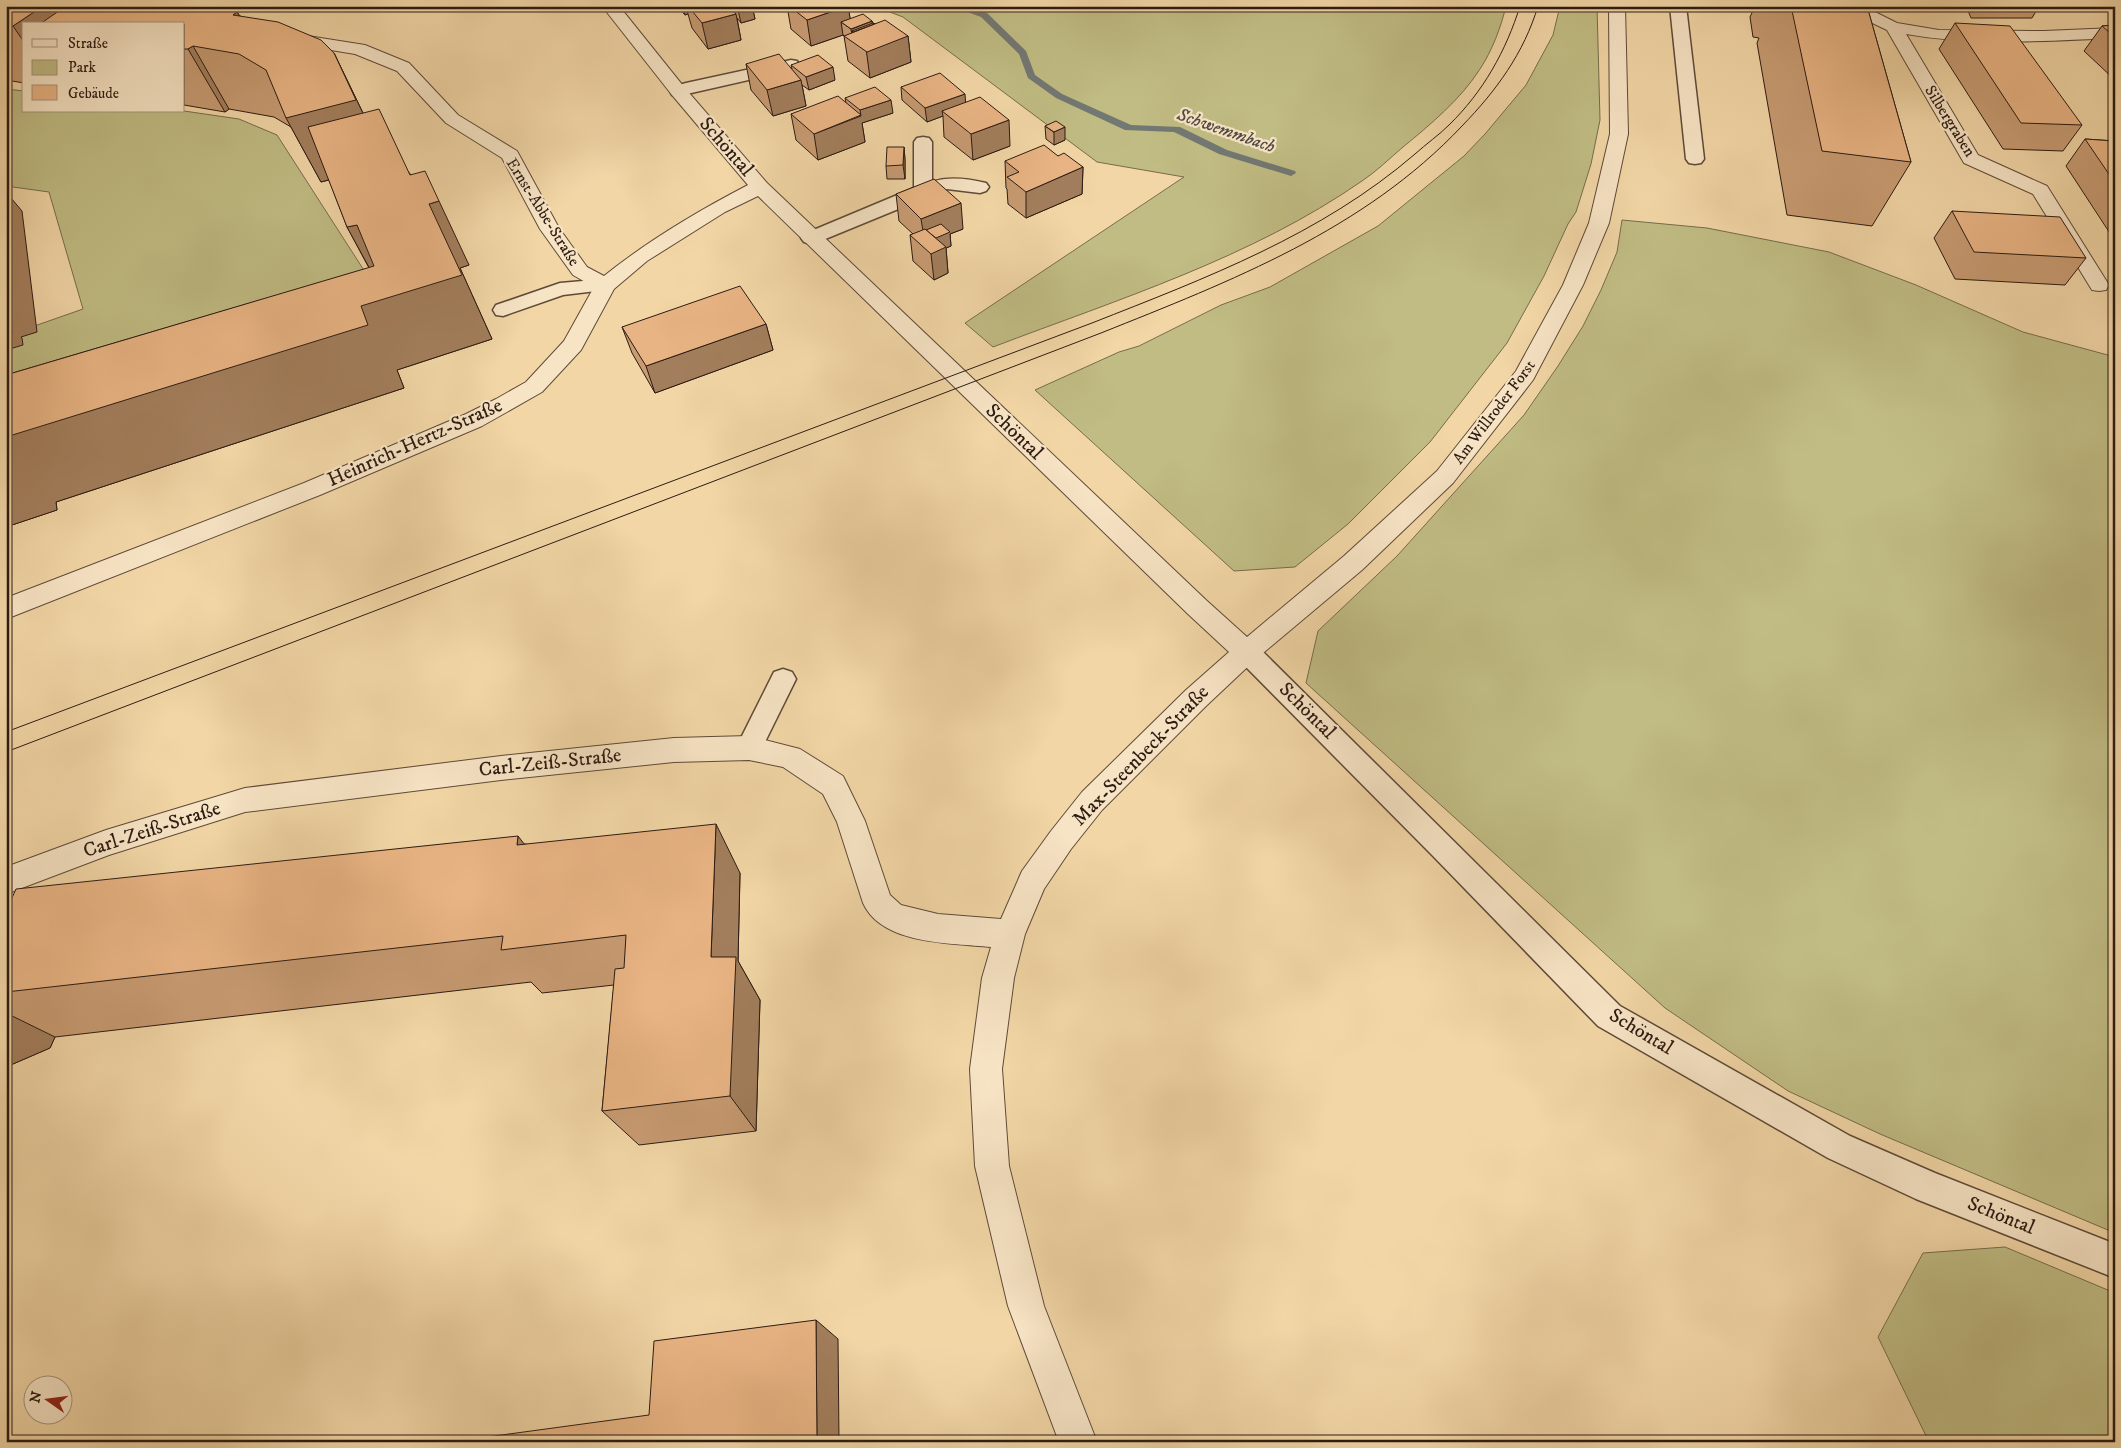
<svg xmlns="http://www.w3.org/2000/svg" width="2121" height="1448" font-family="'IM FELL DW Pica',serif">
  <rect width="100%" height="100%" fill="#f2d6a6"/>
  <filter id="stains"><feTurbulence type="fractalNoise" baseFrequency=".004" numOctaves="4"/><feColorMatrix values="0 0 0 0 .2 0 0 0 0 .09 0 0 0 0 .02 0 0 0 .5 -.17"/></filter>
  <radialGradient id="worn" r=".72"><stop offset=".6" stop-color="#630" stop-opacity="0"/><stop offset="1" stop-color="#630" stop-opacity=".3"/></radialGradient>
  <!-- green -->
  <g fill="#c0bc83" stroke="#766c4b">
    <path d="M874,6H1506C1501,27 1492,51 1480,69C1461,99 1430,125 1403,147C1390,158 1377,171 1362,181C1251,258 1119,299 993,347L965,323L1184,177L1097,162L903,17Z"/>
    <polygon points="1560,6 1597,6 1600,120 1591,164 1576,212 1568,224 1544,276 1507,343 1430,442 1348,524 1295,567 1234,571 1035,390 1119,352 1139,346 1221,305 1270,287 1378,226 1464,156 1485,134 1526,85 1553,35"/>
    <polygon points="6,89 24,91 24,111 184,111 239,119 277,135 376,289 6,392 6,336 83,309 49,192 6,186"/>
    <polygon points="1622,220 1707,228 1829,252 1916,285 2023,332 2115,357 2115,1233 1880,1134 1788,1091 1665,1008 1306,683 1318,631 1397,556 1524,415 1558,366 1583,326 1601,290 1617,252"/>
    <polygon points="2005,1247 2115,1293 2115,1442 1929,1442 1878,1337 1923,1253"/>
  </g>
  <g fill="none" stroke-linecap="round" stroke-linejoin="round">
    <!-- stream -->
    <polygon fill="#727873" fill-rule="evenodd" points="951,6 965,6 987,13 1026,51 1035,75 1062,94 1131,125 1180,127 1227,150 1295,171 1296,173 1291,176 1219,154 1174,132 1125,130 1056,98 1028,78 1019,54 981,17"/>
    <!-- lane casing -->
    <g stroke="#5e4a38" stroke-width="3">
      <g id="lane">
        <polygon points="1670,6 1686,6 1704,159 1701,163 1695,164 1689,163 1686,159"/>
        <polygon points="791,60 797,61 799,65 797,69 678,96 672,95 670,91 672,87 686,83"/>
        <path d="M923,137L929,138L932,142V182C949,176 969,179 986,183L989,187L986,191L980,193L947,189L818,242L811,244L804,242L801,238L804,234L914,188V142L917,138Z"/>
        <polygon points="606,279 613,281 616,285 613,289 563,295 503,316 496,315 493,310 496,305 560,283"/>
        <polygon points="1247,642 1256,645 1620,1006 1850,1136 1935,1173 2115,1244 2115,1278 1916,1199 1828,1158 1598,1026 1433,856 1238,659 1234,652 1238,645"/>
        <polygon points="783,669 792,672 796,679 758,756 749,759 740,756 736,748 774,672"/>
      </g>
    </g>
    <!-- street casing -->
    <g stroke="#5e4a38" stroke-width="2">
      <g id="street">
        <path d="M602,6H619L684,87L767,183L1206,600L1247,637L1344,556L1437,471L1516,371L1563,285L1589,223L1610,134L1609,6H1625L1628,134L1609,223L1583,285L1533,380L1453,483L1362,570L1256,659L1206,706L1102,810L1071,849L1044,889L1025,934L1014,978L1002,1069L1009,1166L1044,1306L1097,1442H1059L1008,1306L975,1166L970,1069L982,978L991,947C951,943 882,945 863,903L837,822L823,794L783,767L749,760L674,762L501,780L245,812L109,855L6,894V867L106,830L245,788L501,756L674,738L749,736L800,749L843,776L865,821L890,895L901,905L938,914L1001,919L1022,871L1051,831L1082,792L1186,690L1229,652L1188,614L758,196L725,212L647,261L614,289L581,350L542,392L482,426L320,495L6,619V598L304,483L466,414L496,399L526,382L564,341L594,287L573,275L540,229L502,158L446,123L397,71L355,54L283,42L281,38L283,34L289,33L365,45L409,63L458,115L517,151L559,228L587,267L604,276C649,240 698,211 748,185L672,95Z"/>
        <path d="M1835,6H1863L1897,23L1939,30L2044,31L2115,28V38C2046,41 1974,46 1906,34L1978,155L2047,186L2109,285L2106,290L2099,291L2092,290L2033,194L1964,163L1887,30L1847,11L1837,9Z"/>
      </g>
    </g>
    <!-- lane -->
    <use href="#lane" fill="#f7e4c5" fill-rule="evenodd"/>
    <!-- street -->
    <use href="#street" fill="#f7e4c5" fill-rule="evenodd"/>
    <!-- tram -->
    <g stroke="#2c1b13" stroke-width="1">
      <path d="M6,732L1092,323C1206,278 1321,235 1415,154C1426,144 1439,135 1449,125C1483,92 1506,51 1520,6"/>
      <path d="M6,752L1101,333C1231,281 1364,230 1462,126C1496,91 1524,53 1538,6"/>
    </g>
  </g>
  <!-- wall -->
  <g fill="#c89b72" stroke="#2c1b13">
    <polygon points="6,6 65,7 185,11 237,12 240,16 334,53 363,113 411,175 469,265 460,268 492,339 397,370 404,388 56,502 57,510 6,527 6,375 369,268 347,227 329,180 321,182 291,127 274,117 229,109 225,112 184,105 184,24 24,24 24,83 6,80"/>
    <polygon points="677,6 729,6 730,7 730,6 752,6 755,19 741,23 737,18 741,40 708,49 692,28 688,14 685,15"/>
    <polygon points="787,6 848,6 850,19 872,21 873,23 908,36 911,62 870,78 848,61 844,36 843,35 811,46 791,29"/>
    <polygon points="1755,6 1867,6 1911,162 1872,226 1787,215 1757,43 1759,38 1753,37 1750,17"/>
    <polygon points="1966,6 2039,6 2032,18 1971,18"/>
    <polygon points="1955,23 2082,125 2063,151 2003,149 1939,49"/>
    <polygon points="2115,25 2115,80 2084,51 2102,26"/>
    <polygon points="746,64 792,69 791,65 835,80 809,90 802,85 806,106 773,116 751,90"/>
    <polygon points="901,87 965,102 1010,146 973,160 944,137 943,116 927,122 902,100"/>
    <polygon points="845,98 893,113 862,123 865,142 818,160 796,140 791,114 846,103"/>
    <polygon points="1045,126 1065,140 1054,145 1046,139"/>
    <polygon points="2085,139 2115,141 2115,241 2066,166"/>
    <polygon points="904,147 905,160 905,179 887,179 886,166"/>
    <polygon points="1058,156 1083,167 1082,194 1026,218 1008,204 1007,189 1006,188 1005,161"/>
    <polygon points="896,194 963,229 950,234 951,246 946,248 948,273 934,280 913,261 910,235 913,234 899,221"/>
    <polygon points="1952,211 2086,258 2065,285 1955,279 1934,238"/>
    <polygon points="766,324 773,350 655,393 632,353 622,327"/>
    <polygon points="525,844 740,873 738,961 760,1000 756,1131 639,1145 602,1111 614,985 542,993 531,982 55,1037 50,1048 6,1067 6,901"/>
  </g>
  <!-- shaded-wall -->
  <g fill="#a37e5c" stroke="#2c1b13">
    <polygon points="43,6 64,6 76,24 24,24 24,42 13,26"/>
    <polygon points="683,6 686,6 688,14 685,15"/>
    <polygon points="752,6 755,19 741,23 738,10"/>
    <polygon points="848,6 852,29 872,21 874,34 852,31 854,42 853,42 851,29 841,22 843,35 811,46 807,20"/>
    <polygon points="237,12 271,74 233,15"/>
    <polygon points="736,14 741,40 708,49 702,23"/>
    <polygon points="908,36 911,62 870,78 865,41"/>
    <polygon points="193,46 229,109 225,112 188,49"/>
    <polygon points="334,53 387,163 321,182 286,118"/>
    <polygon points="833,67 835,80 809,90 806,77"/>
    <polygon points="801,80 806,106 773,116 767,90"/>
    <polygon points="965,94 966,108 942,111 943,116 927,122 925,108"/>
    <polygon points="891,100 893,113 862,123 865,142 818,160 814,134 861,116 860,110"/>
    <polygon points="1009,120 1010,146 973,160 971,134"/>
    <polygon points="1065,127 1065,140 1054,145 1054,132"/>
    <polygon points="904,147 905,160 905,179 903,165"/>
    <polygon points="1083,167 1082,194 1026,218 1026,192"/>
    <polygon points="6,192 22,211 37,332 21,337 22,338 23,345 6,350"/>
    <polygon points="439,201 469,265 460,268 492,339 397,370 404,388 56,502 57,510 6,527 6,437 361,306 429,204"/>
    <polygon points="961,203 963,229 950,234 951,246 946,248 948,273 934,280 931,254 923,231 921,219"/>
    <polygon points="357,225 391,288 382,291 347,227"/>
    <polygon points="766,324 773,350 655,393 646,366"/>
    <polygon points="716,824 740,873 738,961 760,1000 756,1131 730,1096 711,957"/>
    <polygon points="518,836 557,886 517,845"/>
    <polygon points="6,1013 55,1037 50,1048 6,1067"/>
    <polygon points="816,1320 838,1339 839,1442 817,1442"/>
  </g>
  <!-- building -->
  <g fill="#e9b484" stroke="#2c1b13">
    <polygon points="6,6 43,6 13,26 6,25"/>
    <polygon points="66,6 152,6 185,11 192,6 201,6 237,12 233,15 278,22 321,40 334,53 356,100 286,118 266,70 239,54 193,46 188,49 184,49 184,24 40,24"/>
    <polygon points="688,6 729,6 736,14 702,23"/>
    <polygon points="735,6 752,6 738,10"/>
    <polygon points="789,6 848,6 807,20"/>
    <polygon points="1791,6 1867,6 1911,162 1822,151"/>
    <polygon points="863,14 872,21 851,29 841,22"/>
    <polygon points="885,20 908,36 867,52 844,36"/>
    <polygon points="873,23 874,24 853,32 852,31"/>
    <polygon points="1955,23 2010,26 2082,125 2021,123"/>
    <polygon points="2115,25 2115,37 2102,26"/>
    <polygon points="779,54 801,80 767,90 746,64"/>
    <polygon points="818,55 833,67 806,77 791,65"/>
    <polygon points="940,73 965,94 925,108 901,87"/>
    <polygon points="875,87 891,100 860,110 845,98"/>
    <polygon points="838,96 861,115 814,134 791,114"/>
    <polygon points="980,97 1009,120 971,134 942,111"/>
    <polygon points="379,109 410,175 425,171 439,201 429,204 462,275 361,306 368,325 6,437 6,375 374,266 357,225 347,227 308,127"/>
    <polygon points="1056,121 1065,127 1054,132 1045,126"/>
    <polygon points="2085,139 2115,141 2115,183"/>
    <polygon points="1044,145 1058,156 1064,153 1083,167 1026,192 1007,177 1019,172 1005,161"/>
    <polygon points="887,147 904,147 903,165 886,166"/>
    <polygon points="934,179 961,203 921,219 896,194"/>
    <polygon points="1952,211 2060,217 2086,258 1974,252"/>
    <polygon points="941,224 950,232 936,238 926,230"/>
    <polygon points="925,229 946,247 931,254 910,235"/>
    <polygon points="740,286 766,324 646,366 622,327"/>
    <polygon points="11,325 12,332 6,334 6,326"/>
    <polygon points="716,824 711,957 736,957 730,1096 602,1111 615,969 624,968 626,935 501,950 503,936 6,992 6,901 11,900 16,889 518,836 517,845"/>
    <polygon points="816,1320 817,1442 450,1442 649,1415 654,1341"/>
  </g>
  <g text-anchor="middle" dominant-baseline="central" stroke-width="4.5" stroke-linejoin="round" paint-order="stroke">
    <!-- far-street labels -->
    <g font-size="16" fill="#2c1b13" stroke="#f7e4c5">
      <text transform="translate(1950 121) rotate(58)">Silbergraben</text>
      <text transform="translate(543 212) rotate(58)">Ernst-Abbe-Straße</text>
      <text transform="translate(1494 412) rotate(-53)">Am Willroder Forst</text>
    </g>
    <!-- far-water labels -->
    <g font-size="18" font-style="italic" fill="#4f4a43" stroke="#f7e4c5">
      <text transform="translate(1226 131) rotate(19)">Schwemmbach</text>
    </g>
    <!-- street labels -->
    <g font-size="20" fill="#2c1b13" stroke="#f7e4c5">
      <text transform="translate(726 147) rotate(49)">Schöntal</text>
      <text transform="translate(1014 432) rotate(44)">Schöntal</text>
      <text transform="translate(415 443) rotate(-24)">Heinrich-Hertz-Straße</text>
      <text transform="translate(1307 711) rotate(45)">Schöntal</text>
      <text transform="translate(1141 756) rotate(-46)">Max-Steenbeck-Straße</text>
      <text transform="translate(550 763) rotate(-6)">Carl-Zeiß-Straße</text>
      <text transform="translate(152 830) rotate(-18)">Carl-Zeiß-Straße</text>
      <text transform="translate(1641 1032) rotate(31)">Schöntal</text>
      <text transform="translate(2001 1216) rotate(22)">Schöntal</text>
    </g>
  </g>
  <!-- margin -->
  <rect width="2121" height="1448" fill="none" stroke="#f2d6a6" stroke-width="25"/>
  <rect x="8" y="8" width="2106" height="1433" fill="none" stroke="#2c1b13" stroke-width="2.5"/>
  <rect x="12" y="12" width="2096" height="1423" fill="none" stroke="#2c1b13"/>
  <!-- legend -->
  <rect x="22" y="22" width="162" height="90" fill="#f7e4c5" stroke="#a6947e"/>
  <rect x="32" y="39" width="25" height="8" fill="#f7e4c5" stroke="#a6947e"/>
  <text x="68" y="48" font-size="15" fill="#2c1b13">Straße</text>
  <rect x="32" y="60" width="25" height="15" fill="#c0bc83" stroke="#a6947e"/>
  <text x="68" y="72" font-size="15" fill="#2c1b13">Park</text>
  <rect x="32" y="85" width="25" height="15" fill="#e9b484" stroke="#a6947e"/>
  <text x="68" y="98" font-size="15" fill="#2c1b13">Gebäude</text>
  <!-- north arrow -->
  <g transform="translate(48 1400) rotate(284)"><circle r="24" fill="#f7e4c5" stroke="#a6947e"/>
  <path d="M0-4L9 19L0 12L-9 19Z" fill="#8f2418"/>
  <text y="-8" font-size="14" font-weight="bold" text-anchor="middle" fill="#2c1b13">N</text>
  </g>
  <rect width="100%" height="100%" filter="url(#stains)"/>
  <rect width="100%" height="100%" fill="url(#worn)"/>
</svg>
